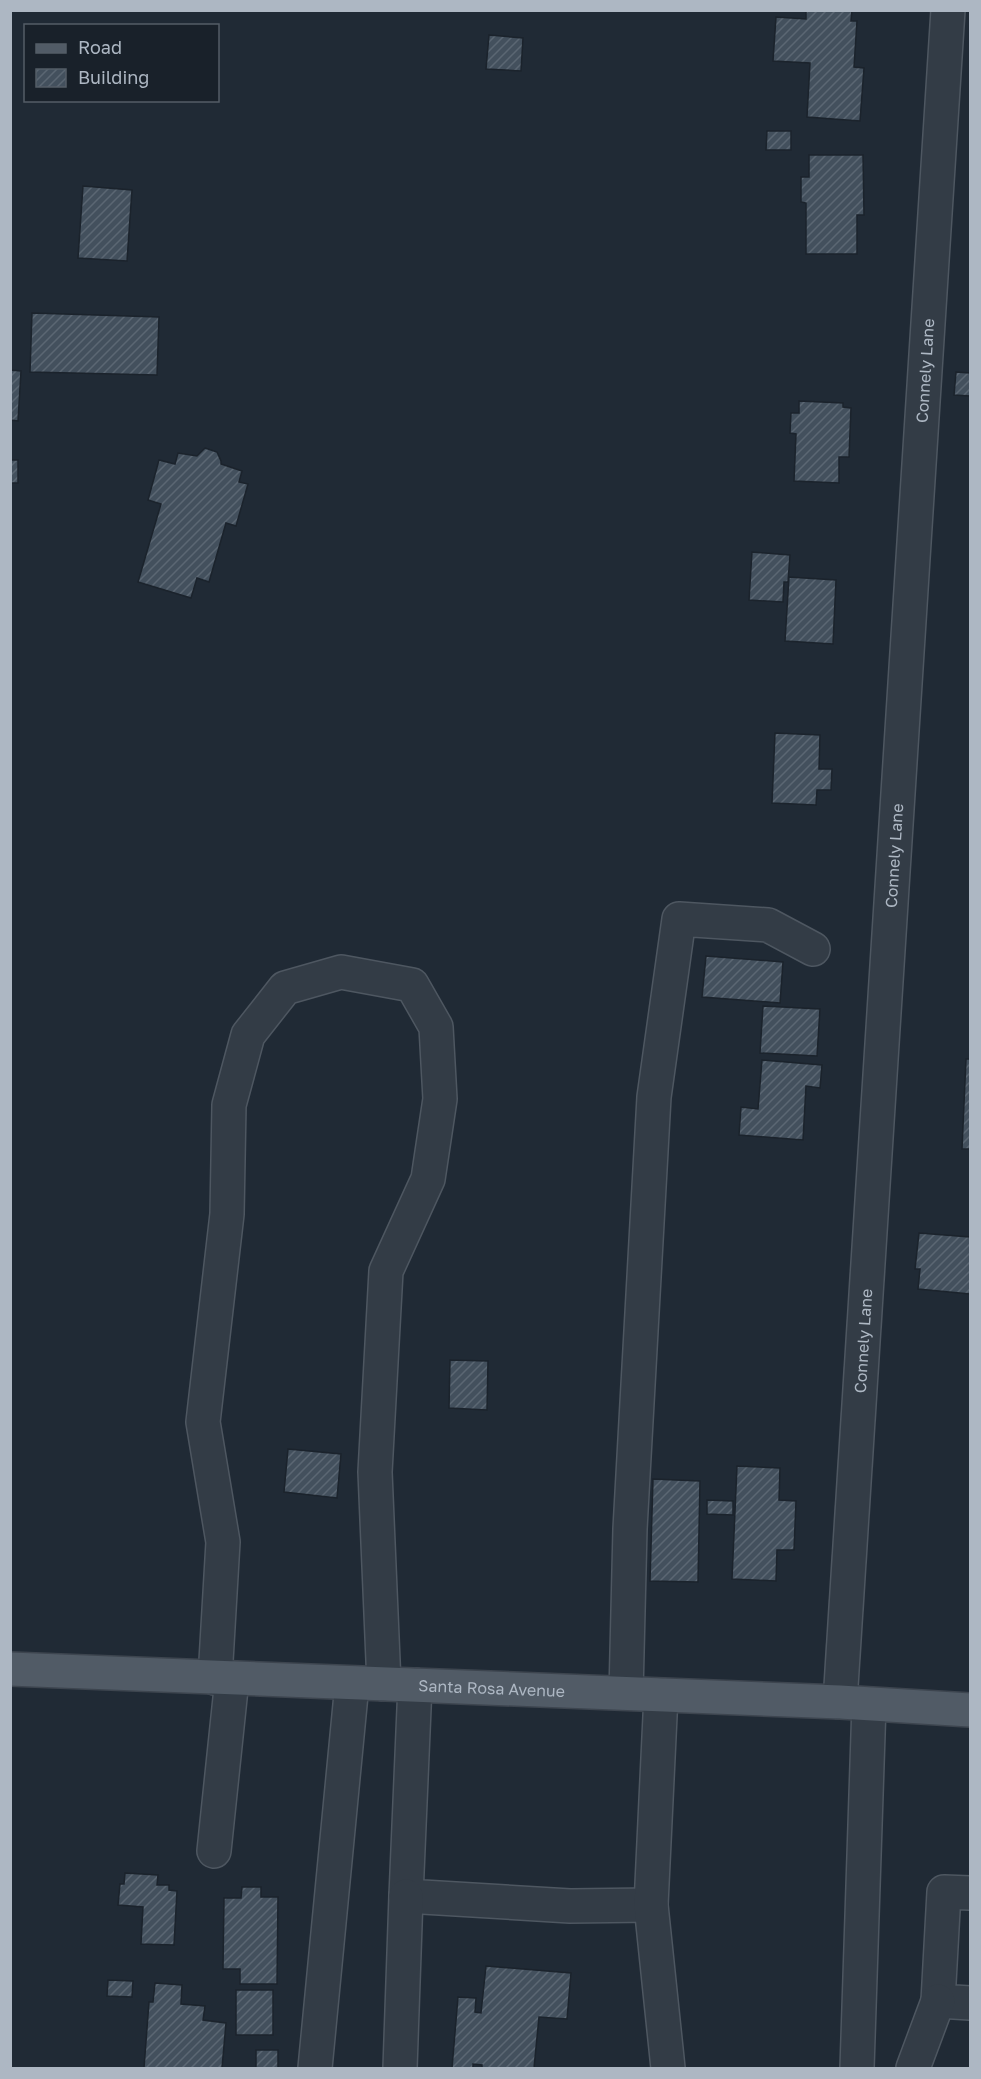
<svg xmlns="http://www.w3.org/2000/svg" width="981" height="2079" font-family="'Golos Text',sans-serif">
  <defs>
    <pattern id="building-hatch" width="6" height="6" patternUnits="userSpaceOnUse" patternTransform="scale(1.5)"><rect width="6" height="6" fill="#43505d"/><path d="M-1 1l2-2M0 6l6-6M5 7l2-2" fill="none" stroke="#5b6773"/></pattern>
  </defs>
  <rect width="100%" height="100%" fill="#202a35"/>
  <!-- building -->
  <g fill="url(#building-hatch)" stroke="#1b232c" stroke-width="1.5">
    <polygon points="806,10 852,10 851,21 857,21 854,67 864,68 860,121 807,117 810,63 773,61 776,17 806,19"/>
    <polygon points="489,35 523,38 521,71 486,69"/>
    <polygon points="767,131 791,131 791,150 766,150"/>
    <polygon points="809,155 863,155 864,215 857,215 857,254 806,254 806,203 801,202 801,177 809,177"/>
    <polygon points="83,186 132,190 127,261 78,258"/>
    <polygon points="32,313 159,317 157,375 30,372"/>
    <polygon points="10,370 21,371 18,421 10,420"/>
    <polygon points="956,372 970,373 970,396 954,395"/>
    <polygon points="799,401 843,403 843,407 851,408 849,457 839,457 839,483 794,481 796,434 790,433 791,413 799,413"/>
    <polygon points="205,448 217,452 221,461 221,464 242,471 239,482 248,484 236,526 226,523 209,582 197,578 191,598 138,582 161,504 148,500 159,460 175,464 178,453 197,456"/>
    <rect x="10" y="460" width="8" height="23"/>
    <polygon points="752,552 790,555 788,582 784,582 783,602 749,600"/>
    <polygon points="789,577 836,580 833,644 785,641"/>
    <polygon points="775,733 820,735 819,769 832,769 831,790 817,790 816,805 772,803"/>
    <polygon points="706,956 783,962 780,1003 702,997"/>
    <polygon points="763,1006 820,1009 817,1056 760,1053"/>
    <polygon points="966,1059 970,1059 970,1149 962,1149"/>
    <polygon points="762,1060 822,1065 820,1088 806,1086 803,1140 739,1135 741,1107 758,1109"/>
    <polygon points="919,1233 970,1237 970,1294 918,1289 920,1269 915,1269"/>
    <polygon points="450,1360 488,1361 487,1410 449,1408"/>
    <polygon points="288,1449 341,1454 337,1498 284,1492"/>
    <polygon points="737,1466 780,1468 779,1500 796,1501 794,1550 777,1550 776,1581 732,1579"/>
    <polygon points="653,1479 700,1481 698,1582 650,1581"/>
    <polygon points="707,1500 733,1501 733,1515 707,1514"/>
    <polygon points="125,1873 158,1875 157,1885 169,1885 169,1890 177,1891 174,1945 141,1944 143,1907 118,1905 120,1884 124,1884"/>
    <polygon points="242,1887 261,1887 261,1897 278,1897 277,1984 240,1984 240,1969 223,1969 224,1898 241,1898"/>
    <polygon points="486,1966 571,1973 567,2019 539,2017 534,2068 482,2068 482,2065 473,2064 473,2068 452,2068 458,1997 476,1998 475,2012 481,2013"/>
    <polygon points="108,1980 133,1981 132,1997 107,1996"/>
    <polygon points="155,1983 182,1985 181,2004 205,2006 203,2020 226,2023 222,2068 144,2068 149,2002 153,2002"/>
    <rect x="236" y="1990" width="37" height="45"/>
    <rect x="256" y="2050" width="22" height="18"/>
  </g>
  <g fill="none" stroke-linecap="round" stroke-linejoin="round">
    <!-- minor casing -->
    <g stroke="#4e5761" stroke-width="36">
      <g id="minor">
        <polyline points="215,1678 223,1542 203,1422 227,1214 229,1105 248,1035 285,988 341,972 412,985 436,1027 440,1099 428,1179 386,1271 375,1472 384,1684"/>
        <polyline points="415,1685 406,1896 570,1906 651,1905"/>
        <polyline points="626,1693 630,1529 654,1097 679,919 768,925 813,949"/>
        <polyline points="661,1695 651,1905 668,2068"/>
        <path id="s1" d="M840,1702L948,10"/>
        <polyline points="214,1851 232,1679"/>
        <polyline points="970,1893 944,1892 938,2001 970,2003"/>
        <polyline points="315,2068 352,1684"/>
        <polyline points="400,2068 406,1896"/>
        <polyline points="857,2068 869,1704"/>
        <polyline points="913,2068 938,2001"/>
      </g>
    </g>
    <!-- major casing -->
    <g stroke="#3d454f" stroke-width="36">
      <g id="major">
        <path id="s2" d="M10,1669L840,1702L970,1710"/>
      </g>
    </g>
    <!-- minor -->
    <use href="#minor" stroke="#333c46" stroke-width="33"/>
    <!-- major -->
    <use href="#major" stroke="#515b66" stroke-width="33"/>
  </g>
  <g text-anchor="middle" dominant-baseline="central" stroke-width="4.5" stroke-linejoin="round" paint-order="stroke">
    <!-- street labels -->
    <g font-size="16" fill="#adb7c3" stroke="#19212a">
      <text stroke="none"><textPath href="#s1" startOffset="1334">Connely Lane</textPath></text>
      <text stroke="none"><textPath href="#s1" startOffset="848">Connely Lane</textPath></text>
      <text stroke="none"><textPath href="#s1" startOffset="362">Connely Lane</textPath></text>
      <text stroke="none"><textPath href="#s2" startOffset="482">Santa Rosa Avenue</textPath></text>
    </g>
  </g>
  <!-- border -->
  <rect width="981" height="2079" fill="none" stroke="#adb7c3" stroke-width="24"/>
  <!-- legend -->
  <rect x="24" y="24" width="195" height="78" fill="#19212a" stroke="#545d67" stroke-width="1.5"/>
  <rect x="36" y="44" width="30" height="9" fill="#515b66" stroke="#545d67" stroke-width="1.5"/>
  <text x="78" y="54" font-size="18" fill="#adb7c3">Road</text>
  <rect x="36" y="69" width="30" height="18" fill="url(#building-hatch)" stroke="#545d67" stroke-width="1.5"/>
  <text x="78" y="84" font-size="18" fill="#adb7c3">Building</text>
</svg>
